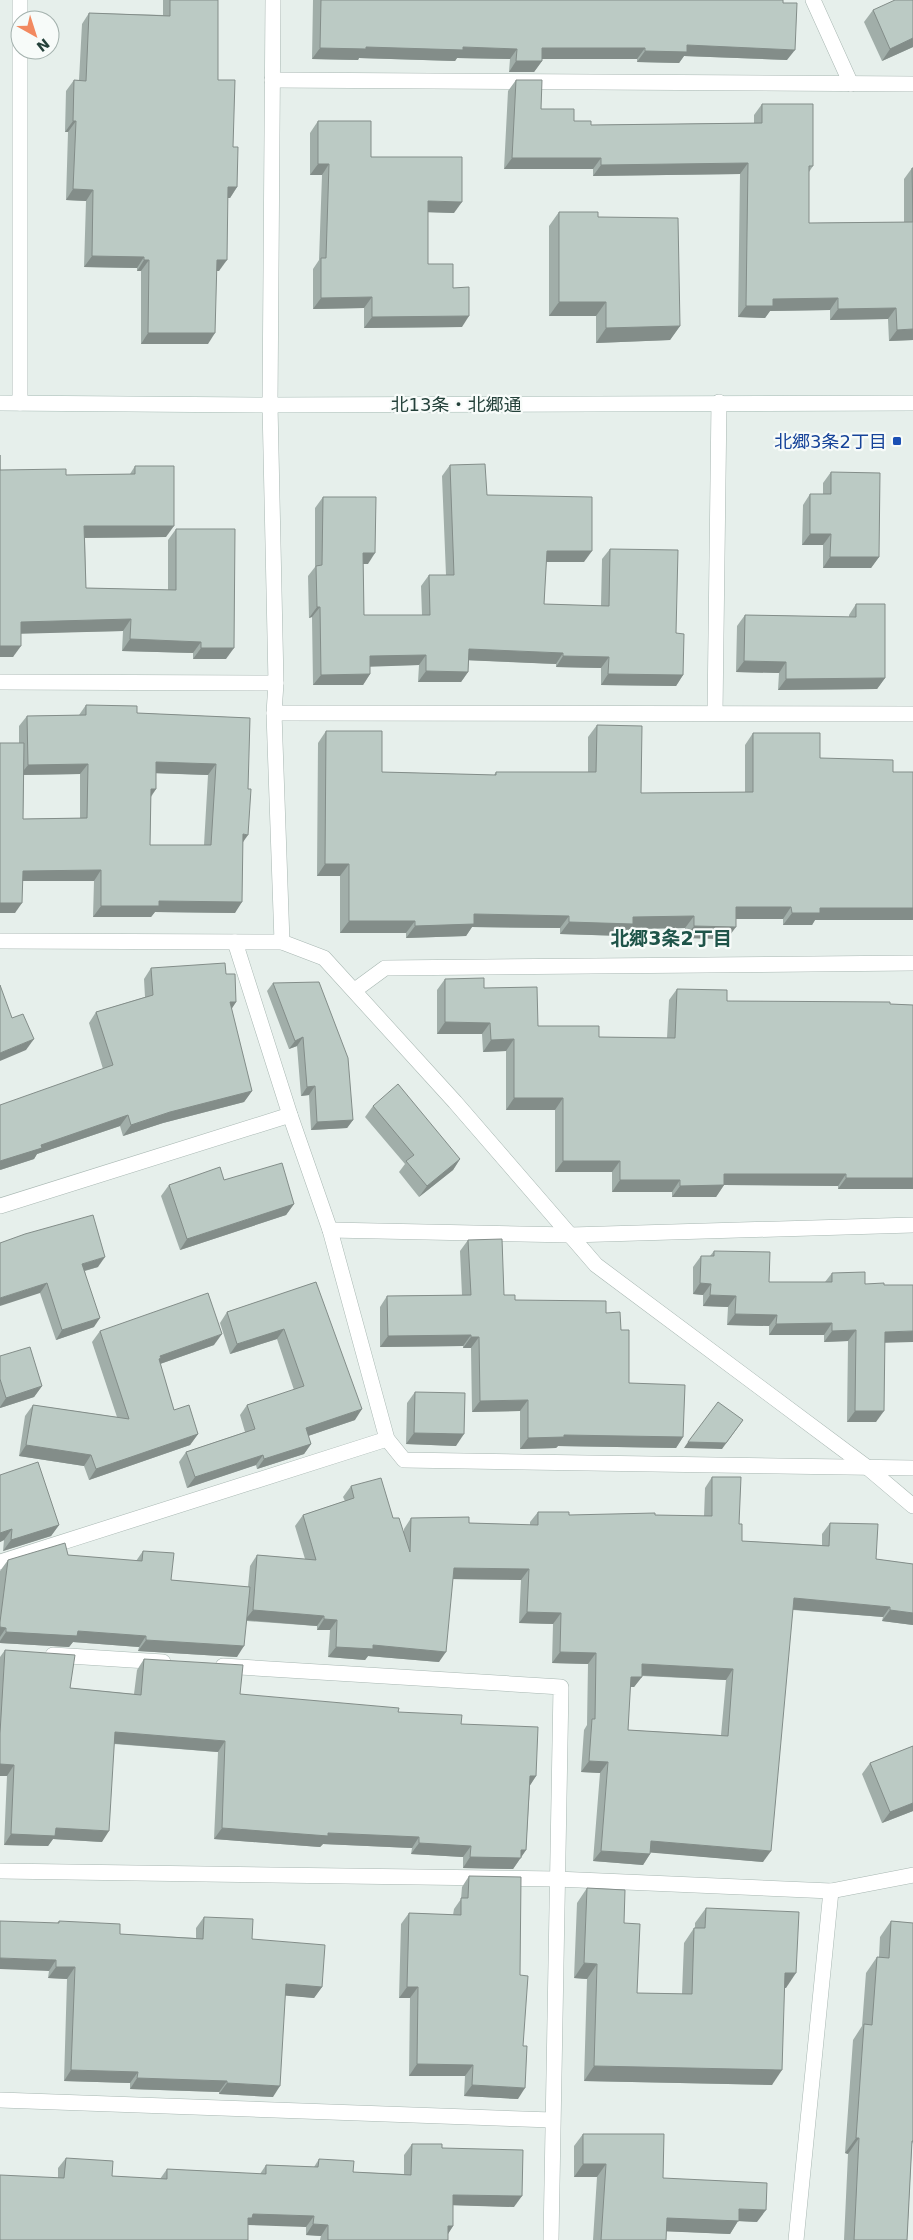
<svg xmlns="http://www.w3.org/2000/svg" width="913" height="2240" font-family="'DejaVu Sans','Noto Sans JP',sans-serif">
  <rect width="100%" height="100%" fill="#e6efeb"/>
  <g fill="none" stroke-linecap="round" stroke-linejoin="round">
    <!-- minor casing -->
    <g stroke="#a8b7b2" stroke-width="16">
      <g id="minor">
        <polyline points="20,0 20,403"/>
        <polyline points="273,0 270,405 276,683 274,713 282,942"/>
        <polyline points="813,0 851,84"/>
        <polyline points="272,80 913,84"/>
        <polyline points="0,682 276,683"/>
        <polyline points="274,713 913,714"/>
        <polyline points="715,713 719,402"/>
        <polyline points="0,941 282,942 324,958 455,1102 596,1265 868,1468 913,1506"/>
        <polyline points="235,942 290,1115 330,1230 387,1439 404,1460 913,1468"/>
        <polyline points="355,990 385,968 913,963"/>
        <polyline points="0,1206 290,1115"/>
        <polyline points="330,1230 571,1235 913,1225"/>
        <polyline points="0,1562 387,1439"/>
        <polyline points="53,1655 163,1662"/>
        <polyline points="223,1666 561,1687 551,2240"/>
        <polyline points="0,1871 556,1879 831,1891 913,1875"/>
        <polyline points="0,2100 552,2120"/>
        <polyline points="796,2240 831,1891"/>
      </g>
    </g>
    <!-- secondary casing -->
    <g stroke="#a4bab3" stroke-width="16">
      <polyline id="secondary" points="0,403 270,405 913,403"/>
    </g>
    <!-- minor -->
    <use href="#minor" stroke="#fff" stroke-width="15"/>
    <!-- secondary -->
    <use href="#secondary" stroke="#fff" stroke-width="15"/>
  </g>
  <!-- wall -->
  <g fill="#a1aea9" fill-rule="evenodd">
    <polygon points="163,0 218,0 218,80 233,147 237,187 230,198 228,198 219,271 216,271 208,344 141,344 141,271 137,271 137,268 84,267 86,201 66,200 68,132 65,132 66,91 74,80 79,80 82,24 89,13 163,15"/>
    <polygon points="313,0 783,0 787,60 684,56 679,63 637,62 637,59 542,59 542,61 534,72 509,72 510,59 457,58 455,61 359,58 358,60 312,59"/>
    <polygon points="913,0 913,47 882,61 864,22 873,10"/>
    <polygon points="516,80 541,109 574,121 591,125 754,123 754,115 762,104 813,166 809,172 809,223 904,222 904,179 912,168 913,168 913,340 889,341 888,319 830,320 830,310 770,311 765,318 738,317 740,174 593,176 593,169 504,169 508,91"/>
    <polygon points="318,121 454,213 428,212 428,264 453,288 462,327 364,328 364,308 313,309 313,269 319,260 322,175 310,175 310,133"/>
    <polygon points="559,212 598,217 680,326 670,340 596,343 596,316 549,316 549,226"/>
    <polygon points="450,465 487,495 584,562 546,562 544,604 601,606 602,559 610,549 676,633 683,675 676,686 601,685 601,668 556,667 556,664 469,660 468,672 461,682 418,682 419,665 370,666 370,674 363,685 313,685 312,617 309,618 308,576 315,567 315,508 323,497 368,564 363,564 364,615 422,615 421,586 429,575 446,575 442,476"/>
    <polygon points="135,466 166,537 85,538 86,588 168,590 168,540 176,529 226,659 193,659 193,653 122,651 123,631 21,633 13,657 0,470 66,475 130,474"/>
    <polygon points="831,472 879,557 871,568 823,568 823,545 802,545 803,505 810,494 823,494 823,483"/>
    <polygon points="856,604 885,678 877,689 778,690 779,673 736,672 737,626 745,615 849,617 849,615"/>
    <path d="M86,705L137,713L250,718L243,842L235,913L155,912L151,917H93L94,881H23L15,913L19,743V726L27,716L79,715ZM156,773L208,775L204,845H150L151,797L156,789ZM80,774V818L23,819L24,775Z"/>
    <polygon points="597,725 641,793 745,792 745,745 753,733 820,758 893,772 913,772 913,920 815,920 812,925 783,925 783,919 736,919 727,939 685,938 685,928 629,929 624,936 560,934 560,928 472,927 466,936 406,938 406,933 340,933 340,876 317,876 318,743 326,731 382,772 494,775 496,772 588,772 588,737"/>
    <polygon points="151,968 226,974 236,1002 231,1009 252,1091 244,1102 163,1123 123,1136 120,1126 37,1154 34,1159 0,1170 103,1069 89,1023 96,1012 145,997 144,979"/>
    <polygon points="445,979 484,988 538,1026 599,1037 667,1038 669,1000 677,989 727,1001 913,1005 913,1193 913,1189 838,1189 838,1186 724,1185 716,1197 672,1197 672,1192 612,1192 612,1172 555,1172 555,1110 506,1110 506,1051 483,1052 482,1034 437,1034 437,990"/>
    <polygon points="273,983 353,1120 347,1128 311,1130 309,1095 301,1096 297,1046 289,1049 267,991"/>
    <polygon points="373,1106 460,1159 453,1170 419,1197 399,1172 405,1164 365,1117"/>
    <polygon points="169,1185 294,1204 286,1215 180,1250 161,1196"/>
    <polygon points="468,1240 504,1295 515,1300 606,1313 621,1330 629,1383 683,1437 676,1448 558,1446 556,1448 520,1449 520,1411 472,1412 471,1348 463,1348 463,1346 380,1347 380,1307 387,1296 462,1295 460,1251"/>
    <polygon points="0,1243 98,1267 85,1271 94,1327 56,1340 40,1293"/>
    <polygon points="714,1251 769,1282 825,1282 832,1273 865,1284 885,1343 876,1422 847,1422 848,1341 824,1342 824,1335 769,1335 769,1326 727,1325 728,1307 703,1306 703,1295 693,1294 693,1267 701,1256 710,1256"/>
    <polygon points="316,1282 355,1420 308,1436 311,1444 304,1454 257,1469 256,1465 187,1488 179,1462 186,1452 245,1432 240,1415 247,1405 294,1390 277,1339 230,1354 220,1323 227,1312"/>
    <polygon points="100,1331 214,1345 160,1364 174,1410 198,1434 190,1445 89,1480 84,1466 19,1456 25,1416 33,1405 117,1417 92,1342"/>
    <polygon points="0,1356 42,1386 34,1397 0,1408"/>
    <polygon points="415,1392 456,1446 406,1444 407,1403"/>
    <polygon points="0,1475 59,1525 51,1536 3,1551 4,1540 0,1542"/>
    <path d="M712,1477L739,1524L742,1541L822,1545V1534L830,1523L876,1559L913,1564V1625L882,1621L883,1617L793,1610L763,1862L650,1852V1854L643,1865L593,1861L600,1773L581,1772L584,1730L587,1725L588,1664L552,1663L553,1624L519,1623L521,1580L453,1579L439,1662L368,1656L365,1660L328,1657L330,1630H317V1626L247,1621L237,1657L138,1651L139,1647L73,1642L69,1647L0,1643V1571L8,1560L68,1555L136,1561L143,1551L171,1580L248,1587L250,1566L257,1555L305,1559L295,1526L303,1515L345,1501L343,1497L351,1486L393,1518L404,1532V1529L411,1518L469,1523L530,1525V1522L538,1512L569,1515L704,1516L705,1488ZM642,1676L726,1680L721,1735L628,1730L630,1687H634Z"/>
    <polygon points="5,1650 70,1688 134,1694 137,1670 144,1659 240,1694 398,1712 461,1724 536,1776 530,1785 526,1850 513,1869 463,1868 463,1857 411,1854 412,1848 323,1844 320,1847 214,1839 218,1752 114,1744 102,1842 53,1839 48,1846 4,1845 7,1776 0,1776 0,1657"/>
    <polygon points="913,1746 913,1811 882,1823 862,1774 870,1763"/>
    <polygon points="469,1876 518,2099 464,2096 465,2076 409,2076 410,1998 399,1998 401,1924 409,1913 453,1915 454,1909 461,1899 462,1887"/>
    <polygon points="587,1888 624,1923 637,1993 682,1994 684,1943 694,1928 695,1928 695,1923 706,1908 786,1988 784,1988 772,2085 584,2081 587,1979 574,1978 577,1903"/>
    <polygon points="204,1917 252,1939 322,1987 314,1998 285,1995 273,2097 219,2094 219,2092 130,2089 130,2083 64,2081 67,1979 48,1978 49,1971 57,1923 59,1921 120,1934 196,1938 196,1928"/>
    <polygon points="891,1921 913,1923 913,2142 912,2144 907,2240 844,2240 848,2154 845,2153 853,2040 862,2026 866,1973 877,1957 879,1957 880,1937"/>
    <polygon points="583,2134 663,2178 757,2222 738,2221 730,2234 666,2231 666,2240 593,2240 597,2177 574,2177 574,2146"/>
    <polygon points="412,2144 442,2148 514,2207 453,2205 453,2226 448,2234 448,2240 320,2240 321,2236 306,2235 306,2227 58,2178 58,2168 66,2158 112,2176 160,2179 167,2169 260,2174 266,2165 314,2167 319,2159 353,2172 404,2174 404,2155"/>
  </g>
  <!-- shaded-wall -->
  <g fill="#838d89">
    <polygon points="913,38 913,47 882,61 890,49"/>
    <polygon points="687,45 795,50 787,60 684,56 679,63 637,62 645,51"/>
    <polygon points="366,47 463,47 517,49 510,59 457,58 455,61 359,58 358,60 312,59 320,48"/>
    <polygon points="542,48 645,48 637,59 535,59"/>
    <polygon points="516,61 542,61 534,72 509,72"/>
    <polygon points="73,121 76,121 68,132 65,132"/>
    <polygon points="512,158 601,158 593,169 504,169"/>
    <polygon points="748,163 740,174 593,176 601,165"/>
    <polygon points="318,164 329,164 322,175 310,175"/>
    <polygon points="228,187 237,187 230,198 220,198"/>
    <polygon points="73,189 93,190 86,201 66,200"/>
    <polygon points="428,201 462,202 454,213 420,212"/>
    <polygon points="92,256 144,257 137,268 84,267"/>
    <polygon points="144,260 149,260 141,271 137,271"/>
    <polygon points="217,260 227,260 219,271 209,271"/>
    <polygon points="372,297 364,308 313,309 321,298"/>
    <polygon points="838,298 830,310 770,311 765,318 738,317 746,306 773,299"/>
    <polygon points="559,302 606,302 596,316 549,316"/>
    <polygon points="896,308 888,319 830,320 838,309"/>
    <polygon points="469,316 462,327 364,328 372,317"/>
    <polygon points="680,326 670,340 596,343 606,328"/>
    <polygon points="913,329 913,340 889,341 897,330"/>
    <polygon points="148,333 215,333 208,344 141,344"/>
    <polygon points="84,526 174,526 166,537 76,538"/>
    <polygon points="810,534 831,534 823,545 802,545"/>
    <polygon points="547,551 592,551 584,562 539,562"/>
    <polygon points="363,553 375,553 368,564 355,564"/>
    <polygon points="830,557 879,557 871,568 823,568"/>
    <polygon points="317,607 320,607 312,617 309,618"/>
    <polygon points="131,619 123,631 13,634 21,622"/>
    <polygon points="130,639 201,642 193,653 122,651"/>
    <polygon points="0,646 21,646 13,657 0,657"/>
    <polygon points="201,648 234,648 226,659 193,659"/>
    <polygon points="469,649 563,653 556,664 461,660"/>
    <polygon points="426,655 419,665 363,667 370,656"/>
    <polygon points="563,656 609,657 601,668 556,667"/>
    <polygon points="744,661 786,662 779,673 736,672"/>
    <polygon points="426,671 468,672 461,682 418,682"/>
    <polygon points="370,674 363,685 313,685 321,675"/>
    <polygon points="608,674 683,675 676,686 601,685"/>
    <polygon points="885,678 877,689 778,690 786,679"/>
    <polygon points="156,762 216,764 208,775 149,773"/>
    <polygon points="88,764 80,774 20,775 28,765"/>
    <polygon points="151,789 156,789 148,800"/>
    <polygon points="243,834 248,835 241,845"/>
    <polygon points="325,864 349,864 340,876 317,876"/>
    <polygon points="101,870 94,881 15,881 23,871"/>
    <polygon points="159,901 242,902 235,913 155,912 151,917 93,917 101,906"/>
    <polygon points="0,903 22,903 15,913 0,913"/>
    <polygon points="736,907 791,907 783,919 728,919"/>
    <polygon points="820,908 913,908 913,920 815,920 812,925 783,925 792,913"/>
    <polygon points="474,914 569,916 560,928 472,927 466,936 406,938 415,926"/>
    <polygon points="694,916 685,928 629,929 624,936 560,934 569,922 633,917"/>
    <polygon points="349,921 415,921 406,933 340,933"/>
    <polygon points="694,926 736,927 727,939 685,938"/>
    <polygon points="230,1002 236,1002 229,1013"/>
    <polygon points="445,1022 490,1023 482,1034 437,1034"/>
    <polygon points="303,1037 297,1046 289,1049 295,1041"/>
    <polygon points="34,1039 26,1050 0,1061 0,1053"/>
    <polygon points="514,1039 506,1051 483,1052 491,1040"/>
    <polygon points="315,1086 309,1095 301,1096 307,1087"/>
    <polygon points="252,1091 244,1102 163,1123 123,1136 131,1125 170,1112"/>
    <polygon points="514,1098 563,1098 555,1110 506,1110"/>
    <polygon points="128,1115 120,1126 37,1154 34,1159 0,1170 0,1161 41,1145"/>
    <polygon points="353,1120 347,1128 311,1130 317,1122"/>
    <polygon points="460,1159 453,1170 419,1197 427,1186"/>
    <polygon points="563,1161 620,1161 612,1172 555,1172"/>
    <polygon points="724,1174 846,1174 838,1186 724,1185 716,1197 672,1197 680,1186"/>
    <polygon points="846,1178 913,1178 913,1189 838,1189"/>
    <polygon points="620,1180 680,1180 672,1192 612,1192"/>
    <polygon points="294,1204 286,1215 180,1250 187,1239"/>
    <polygon points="105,1257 98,1267 76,1273 82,1264"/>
    <polygon points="47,1283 40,1293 0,1306 0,1298"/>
    <polygon points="700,1283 711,1284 703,1295 693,1294"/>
    <polygon points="710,1295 736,1296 728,1307 703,1306"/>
    <polygon points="735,1314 777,1315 769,1326 727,1325"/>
    <polygon points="100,1318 94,1327 56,1340 62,1330"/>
    <polygon points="832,1323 824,1335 769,1335 776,1324"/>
    <polygon points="284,1329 277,1339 230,1354 237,1344"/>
    <polygon points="856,1330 848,1341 824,1342 832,1331"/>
    <polygon points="913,1331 913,1342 878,1343 885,1332"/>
    <polygon points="222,1334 214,1345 157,1365 160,1356"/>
    <polygon points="471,1335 463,1346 380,1347 388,1336"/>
    <polygon points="471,1337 479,1337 471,1348 463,1348"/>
    <polygon points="42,1386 34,1397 0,1408 0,1407 6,1398"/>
    <polygon points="528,1400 520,1411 472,1412 480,1401"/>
    <polygon points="362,1409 355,1420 299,1439 306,1428"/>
    <polygon points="855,1411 884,1411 876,1422 847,1422"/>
    <polygon points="743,1420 722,1449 684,1448 688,1442"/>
    <polygon points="414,1433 464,1434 456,1446 406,1444"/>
    <polygon points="198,1434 190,1445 89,1480 96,1469"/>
    <polygon points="564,1435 683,1437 676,1448 558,1446 556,1448 520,1449 528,1438"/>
    <polygon points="311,1444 304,1454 257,1469 264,1459"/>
    <polygon points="26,1445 91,1455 84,1466 19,1456"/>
    <polygon points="263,1455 256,1465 187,1488 195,1477"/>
    <polygon points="59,1525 51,1536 3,1551 11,1540"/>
    <polygon points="12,1529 4,1540 0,1542 0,1533"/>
    <polygon points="454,1568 529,1569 521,1580 446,1579"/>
    <polygon points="794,1598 890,1607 883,1617 786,1609"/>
    <polygon points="253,1610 324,1616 317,1626 245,1620"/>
    <polygon points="890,1610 913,1613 913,1625 882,1621"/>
    <polygon points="527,1612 561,1613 553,1624 519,1623"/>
    <polygon points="324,1619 337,1620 330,1630 317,1630"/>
    <polygon points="0,1627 6,1628 0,1637"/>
    <polygon points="78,1631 146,1636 139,1647 73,1642 69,1647 0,1643 0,1641 6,1632"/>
    <polygon points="146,1640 244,1646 237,1657 138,1651"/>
    <polygon points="373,1645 446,1652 439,1662 368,1656 365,1660 328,1657 336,1647"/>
    <polygon points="560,1652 596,1653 588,1664 552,1663"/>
    <polygon points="642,1664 733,1669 726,1680 635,1675"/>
    <polygon points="631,1677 642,1677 634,1687 624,1687"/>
    <polygon points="115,1732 225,1741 218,1752 107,1743"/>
    <polygon points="589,1761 608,1762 600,1773 581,1772"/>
    <polygon points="0,1764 14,1765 7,1776 0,1776"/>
    <polygon points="530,1776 536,1776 529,1787"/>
    <polygon points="913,1803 913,1811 882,1823 890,1812"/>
    <polygon points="56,1828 109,1831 102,1842 53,1839 48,1846 4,1845 11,1834"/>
    <polygon points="222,1828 328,1833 419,1837 412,1848 323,1844 320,1847 214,1839"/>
    <polygon points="651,1841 771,1851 763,1862 644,1852"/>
    <polygon points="419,1843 471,1846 463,1857 411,1854"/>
    <polygon points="521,1850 526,1850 513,1869 463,1868 470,1857"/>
    <polygon points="601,1851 650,1854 643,1865 593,1861"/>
    <polygon points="0,1958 56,1960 49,1971 0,1969"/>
    <polygon points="584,1963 597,1964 587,1979 574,1978"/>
    <polygon points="56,1967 75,1967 67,1979 48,1978"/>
    <polygon points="785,1973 796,1973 786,1988 774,1988"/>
    <polygon points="286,1984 322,1987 314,1998 278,1995"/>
    <polygon points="407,1987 418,1987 410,1998 399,1998"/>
    <polygon points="417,2064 473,2065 465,2076 409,2076"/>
    <polygon points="594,2066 782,2070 772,2085 584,2081"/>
    <polygon points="71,2070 138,2072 130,2083 64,2081"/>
    <polygon points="137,2078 227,2081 219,2092 130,2089"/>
    <polygon points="227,2083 280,2086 273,2097 219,2094"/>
    <polygon points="472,2085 525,2088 518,2099 464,2096"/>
    <polygon points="856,2138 859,2138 848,2154 845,2153"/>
    <polygon points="583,2164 606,2164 597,2177 574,2177"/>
    <polygon points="453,2195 522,2196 514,2207 446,2205"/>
    <polygon points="739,2209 766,2210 757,2222 738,2221 730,2234 658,2231 667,2218"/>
    <polygon points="253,2214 314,2216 306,2227 248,2225 248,2218"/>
    <polygon points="313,2224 328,2225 321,2236 306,2235"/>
    <polygon points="448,2226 453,2226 446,2237"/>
  </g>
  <!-- building -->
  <g fill="#bbcac4" stroke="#838d89" fill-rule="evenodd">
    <polygon points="170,0 218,0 218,80 235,80 233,147 238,147 237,187 228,187 227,260 217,260 215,333 148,333 149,260 144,260 144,257 92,256 93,190 73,189 76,121 73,121 74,80 86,81 89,13 170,16"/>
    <polygon points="321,0 783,0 783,3 797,3 795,50 687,45 687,52 645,51 645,48 542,48 542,61 516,61 517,49 463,47 463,50 366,47 366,49 320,48"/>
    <polygon points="895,0 913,0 913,38 890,49 873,10"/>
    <polygon points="516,80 542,80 541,109 574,109 574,121 591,121 591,125 762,123 762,104 813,104 813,166 809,166 809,223 913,222 912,168 913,168 913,329 897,330 896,308 838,309 838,298 773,299 773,306 746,306 748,163 601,165 601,158 512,158"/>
    <polygon points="318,121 371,121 371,157 462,157 462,202 428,201 428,264 453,264 453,288 469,287 469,316 372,317 372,297 321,298 321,258 326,258 329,164 318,164"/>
    <polygon points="559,212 598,212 598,217 678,218 680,326 606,328 606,302 559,302"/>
    <polygon points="0,455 0,470 66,469 66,475 135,474 135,466 174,466 174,526 84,526 86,588 176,590 176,529 235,529 234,648 201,648 201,642 130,639 131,619 21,622 21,646 0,646"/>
    <polygon points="485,464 487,495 592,497 592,551 547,551 544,604 609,606 610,549 678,550 676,633 684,634 683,675 608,674 609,657 563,656 563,653 469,649 468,672 426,671 426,655 370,656 370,674 321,675 320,607 317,607 316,566 322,565 323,497 376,497 375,553 363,553 364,615 430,615 429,575 454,575 450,465"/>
    <polygon points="831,472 880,473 879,557 830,557 831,534 810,534 810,494 831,494"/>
    <polygon points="856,604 885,604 885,678 786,679 786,662 744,661 745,615 856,617"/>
    <path d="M86,705L137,706V713L250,718L248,789H251L248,835L243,834L242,902L159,901V906H101V870L23,871L22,903H0V743H24L23,819L87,818L88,764L28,765L27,716L86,715ZM156,762L216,764L211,845H150L151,789H156Z"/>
    <polygon points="597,725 642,726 641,793 753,792 753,733 820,733 820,758 893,760 893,772 913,772 913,908 820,908 820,913 792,913 791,907 736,907 736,927 694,926 694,916 633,917 633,924 569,922 569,916 474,914 474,924 415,926 415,921 349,921 349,864 325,864 326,731 382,731 382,772 496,775 496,772 596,772"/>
    <polygon points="225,963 226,974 235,974 236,1002 230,1002 252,1091 170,1112 131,1125 128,1115 41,1145 42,1148 0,1161 0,1105 113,1065 96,1012 153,995 151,968"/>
    <polygon points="484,978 484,988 537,987 538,1026 599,1026 599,1037 675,1038 677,989 727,990 727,1001 890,1002 890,1004 913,1005 913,1178 846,1178 846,1174 724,1174 724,1185 680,1186 680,1180 620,1180 620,1161 563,1161 563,1098 514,1098 514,1039 491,1040 490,1023 445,1022 445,979"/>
    <polygon points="319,982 348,1058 353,1120 317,1122 315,1086 307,1087 303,1037 295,1041 273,983"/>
    <polygon points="0,985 12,1018 23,1014 34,1039 0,1053"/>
    <polygon points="398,1084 460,1159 427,1186 406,1161 414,1155 373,1106"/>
    <polygon points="282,1163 294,1204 187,1239 169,1185 220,1167 224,1180"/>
    <polygon points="93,1215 105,1257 82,1264 100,1318 62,1330 47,1283 0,1298 0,1243 25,1234"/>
    <polygon points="502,1239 504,1295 515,1295 515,1300 606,1301 606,1313 620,1312 621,1330 629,1330 629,1383 685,1385 683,1437 564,1435 564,1437 528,1438 528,1400 480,1401 479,1337 471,1337 471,1335 388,1336 387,1296 471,1295 468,1240"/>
    <polygon points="714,1251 770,1252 769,1282 832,1282 832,1273 865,1272 865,1284 884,1283 884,1285 913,1285 913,1331 885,1332 884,1411 855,1411 856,1330 832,1331 832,1323 776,1324 777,1315 735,1314 736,1296 710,1295 711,1284 700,1283 701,1256 714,1256"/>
    <polygon points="316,1282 362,1409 306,1428 311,1444 264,1459 263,1455 195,1477 186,1452 255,1429 247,1405 304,1386 284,1329 237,1344 227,1312"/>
    <polygon points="208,1293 222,1334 160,1356 161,1358 159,1359 174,1410 189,1405 198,1434 96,1469 91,1455 26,1445 33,1405 129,1419 100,1331"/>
    <polygon points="30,1347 42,1386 6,1398 0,1379 0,1356"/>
    <polygon points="415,1392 465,1393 464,1434 414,1433"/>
    <polygon points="718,1402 743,1420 726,1443 688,1442"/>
    <polygon points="38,1462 59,1525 11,1540 12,1529 0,1533 0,1475"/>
    <path d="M712,1477H741L739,1524H742V1541L829,1546L830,1523L878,1524L876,1559L913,1564V1613L890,1610V1607L794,1598L771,1851L651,1841L650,1854L601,1851L608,1762L589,1761L592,1719H595L596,1653L560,1652L561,1613L527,1612L529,1569L454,1568L446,1652L373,1645V1649L336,1647L337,1620L324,1619V1616L253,1610L257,1555L316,1560L303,1515L354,1498L351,1486L381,1478L393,1518H399L410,1552L411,1518L469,1517V1523L538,1525V1512H569V1515L655,1513V1515L712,1516ZM642,1664L733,1669L728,1736L628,1730L631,1677H642Z"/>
    <polygon points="65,1543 68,1555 142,1561 143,1551 174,1553 171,1580 250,1587 244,1646 146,1640 146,1636 78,1631 77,1636 6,1632 6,1628 0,1627 0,1622 8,1560"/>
    <polygon points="5,1650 75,1655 70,1688 141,1695 144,1659 243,1665 240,1694 399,1708 398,1712 462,1715 461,1724 538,1727 536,1776 530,1776 526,1850 521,1850 521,1858 470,1857 471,1846 419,1843 419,1837 328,1833 328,1836 222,1828 225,1741 115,1732 109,1831 56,1828 55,1836 11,1834 14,1765 0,1764 0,1733"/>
    <polygon points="913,1746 913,1803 890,1812 870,1763"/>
    <polygon points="469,1876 521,1877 520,1975 528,1976 523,2046 527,2046 525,2088 472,2085 473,2065 417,2064 418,1987 407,1987 409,1913 461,1915 461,1898 468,1898"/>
    <polygon points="587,1888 625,1890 624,1923 640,1924 637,1993 692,1994 694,1928 705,1928 706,1908 799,1912 796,1973 785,1973 782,2070 594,2066 597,1964 584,1963"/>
    <polygon points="204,1917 253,1919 252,1939 325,1945 322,1987 286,1984 280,2086 227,2083 227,2081 137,2078 138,2072 71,2070 75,1967 56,1967 56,1960 0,1958 0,1921 59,1923 59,1921 120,1924 120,1934 203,1939"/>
    <polygon points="891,1921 913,1923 913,2141 912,2141 907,2240 854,2240 859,2138 856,2138 864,2024 872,2025 877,1957 889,1958"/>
    <polygon points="583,2134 664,2134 663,2178 767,2183 766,2210 739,2209 739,2221 667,2218 666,2240 601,2240 606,2164 583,2164"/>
    <polygon points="412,2144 442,2144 442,2148 523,2150 522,2196 453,2195 453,2226 448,2226 448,2240 328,2240 328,2225 313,2224 314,2216 253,2214 252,2218 248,2218 248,2240 0,2240 0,2175 64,2178 66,2158 113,2161 112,2176 167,2179 167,2169 266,2174 266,2165 318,2167 319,2159 354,2161 353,2172 411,2175"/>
  </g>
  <!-- markers -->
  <rect fill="#1a4fb4" stroke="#f7fbf9" stroke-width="2" x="892" y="436" width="10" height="10" rx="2.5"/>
  <g text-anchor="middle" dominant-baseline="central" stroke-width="4.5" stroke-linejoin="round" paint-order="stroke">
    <!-- street labels -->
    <g font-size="18" fill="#24413a" stroke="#f7fbf9">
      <text x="456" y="404">北13条・北郷通</text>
    </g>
    <!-- transit labels -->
    <g font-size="18" fill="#164399" stroke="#f7fbf9" text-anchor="end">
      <text x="887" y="441">北郷3条2丁目</text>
    </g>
    <!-- neighbourhood labels -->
    <g font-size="19" font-weight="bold" fill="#1f5449" stroke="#f7fbf9">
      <text x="671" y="938">北郷3条2丁目</text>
    </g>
  </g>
  <!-- north arrow -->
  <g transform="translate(35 35) rotate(141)"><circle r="24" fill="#f7fbf9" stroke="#a3b1ad"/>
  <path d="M0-4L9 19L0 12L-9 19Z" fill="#f28960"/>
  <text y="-8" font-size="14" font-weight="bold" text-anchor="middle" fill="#24413a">N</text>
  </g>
</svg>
